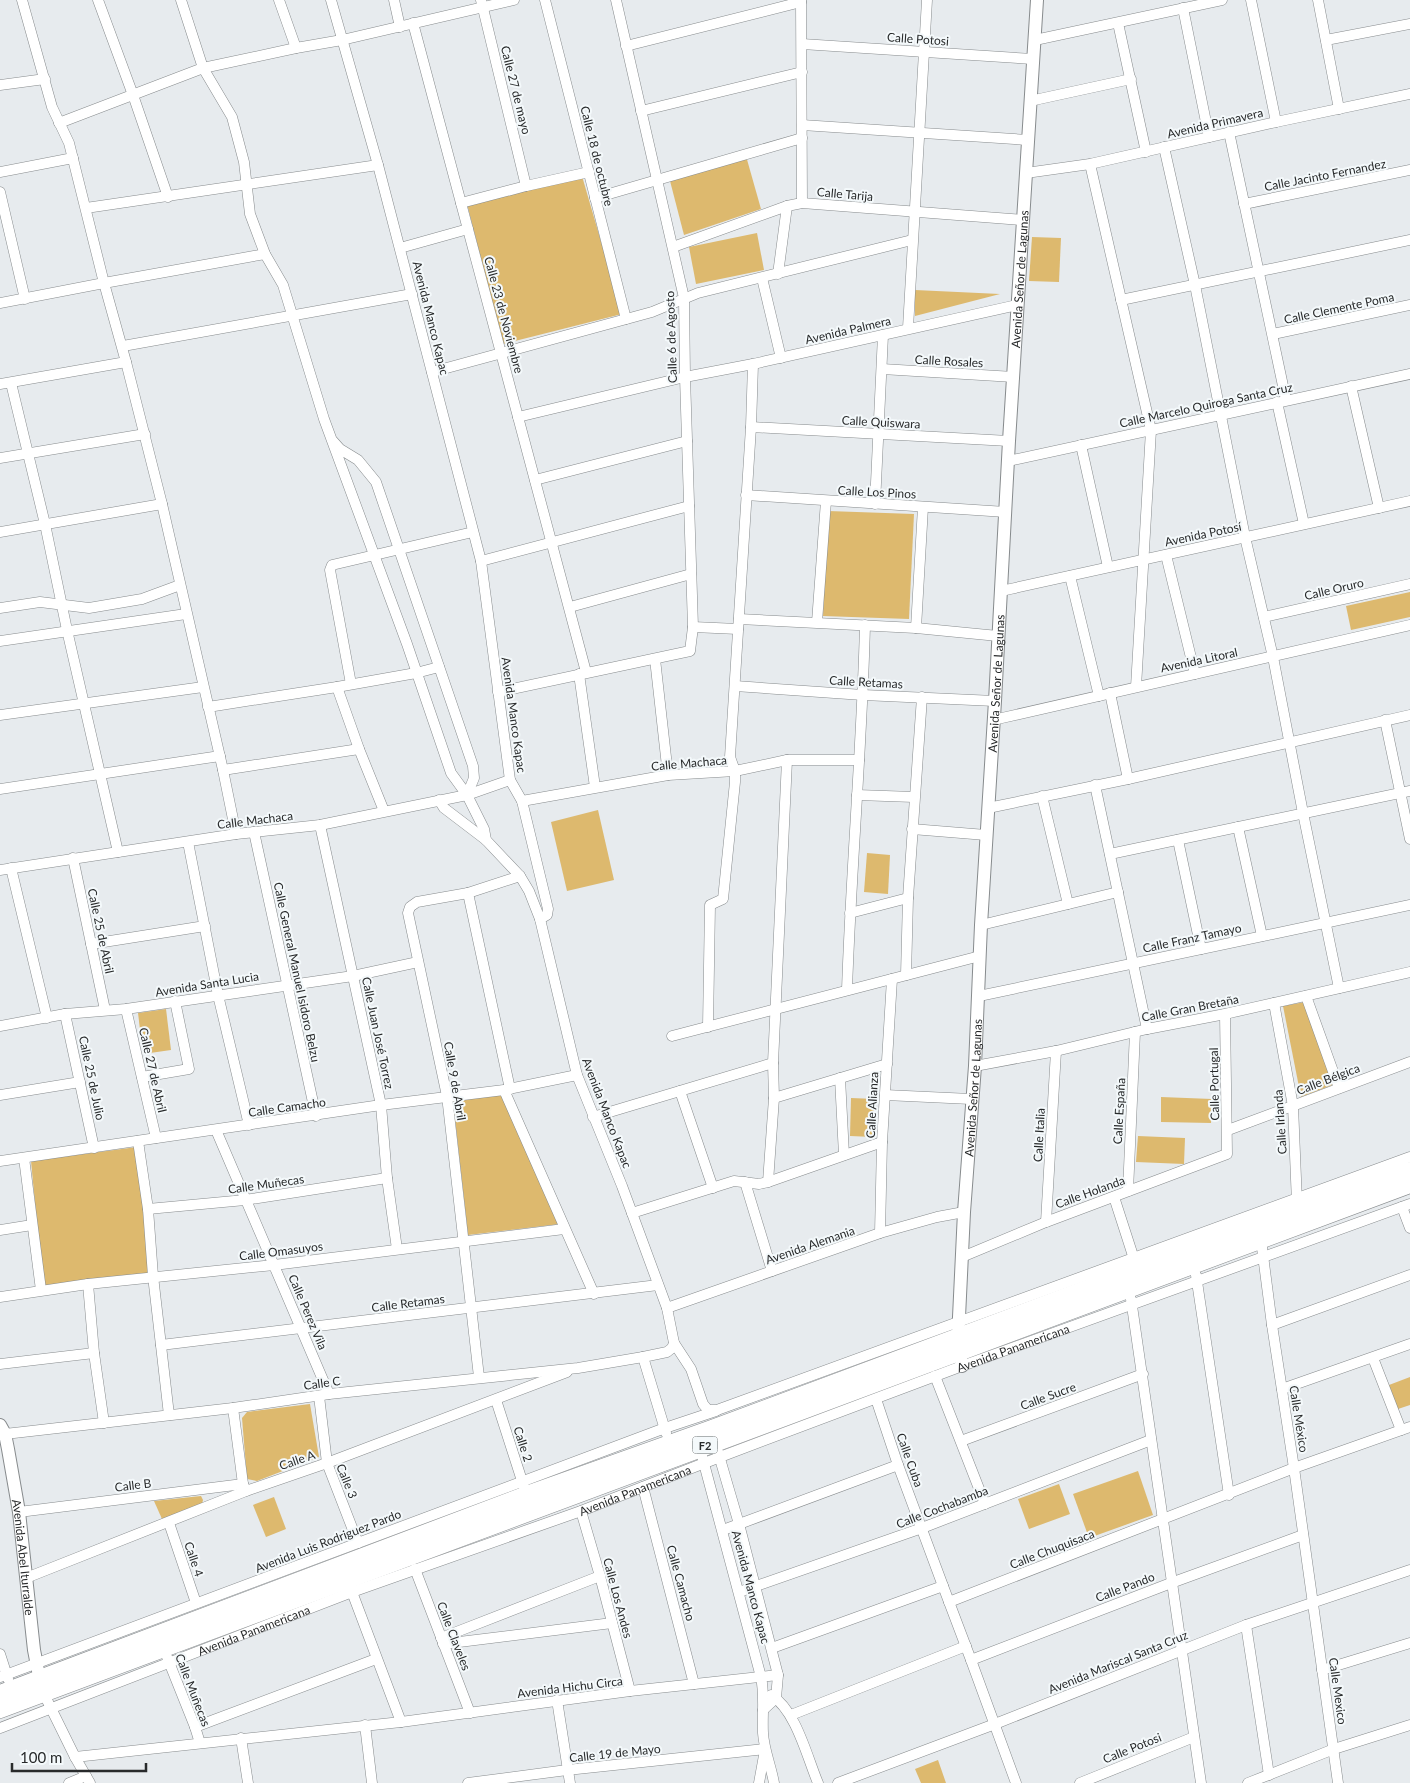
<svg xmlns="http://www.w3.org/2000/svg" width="1410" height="1783" font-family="Lato,sans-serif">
  <rect width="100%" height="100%" fill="#e7ebee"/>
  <!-- green -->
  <g fill="#ddb96e">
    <polygon points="746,156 761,209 684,235 669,177"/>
    <polygon points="582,176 622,314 503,344 467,204"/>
    <polygon points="757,233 764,270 696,284 689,247"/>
    <polygon points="1032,237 1061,238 1059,282 1029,281"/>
    <polygon points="915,290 1000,294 915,316"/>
    <polygon points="828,511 914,514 909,619 823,616"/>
    <polygon points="1410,592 1410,617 1351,630 1346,606"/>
    <polygon points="598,810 614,880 567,891 551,822"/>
    <polygon points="867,853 890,855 888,894 864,892"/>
    <polygon points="1305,1002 1335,1084 1301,1097 1283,1006"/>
    <polygon points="166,1009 171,1050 143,1054 138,1013"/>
    <polygon points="503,1094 560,1224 468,1235 453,1101"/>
    <polygon points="1161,1097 1212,1099 1211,1123 1161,1122"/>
    <polygon points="851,1098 875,1099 873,1137 850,1136"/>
    <polygon points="1138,1136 1185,1138 1184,1164 1136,1162"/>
    <polygon points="137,1147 151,1274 43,1287 31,1161"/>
    <polygon points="1410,1377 1410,1405 1398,1409 1389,1385"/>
    <polygon points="310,1404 319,1457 257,1481 247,1479 242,1418 247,1412"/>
    <polygon points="1138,1471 1153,1515 1089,1538 1073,1494"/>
    <polygon points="1059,1484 1070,1514 1029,1529 1018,1499"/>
    <polygon points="201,1496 203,1500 202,1504 162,1519 154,1501"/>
    <polygon points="274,1497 286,1529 266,1537 253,1505"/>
    <polygon points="938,1760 946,1783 921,1783 915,1769"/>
  </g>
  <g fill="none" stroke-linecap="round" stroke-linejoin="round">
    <!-- minor casing -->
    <g stroke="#878b8d" stroke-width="11">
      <g id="minor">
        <polyline points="98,0 133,95 168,197"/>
        <polyline points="181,0 203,68 232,117 244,162 250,214 265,254 283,285 324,419 407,644 451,773 467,795 474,778 473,766 376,482 358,460 340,449 332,440"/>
        <polyline points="279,0 296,48"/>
        <polyline points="331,0 378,165 481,561 510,780 522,801 548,909 547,915 540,919"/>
        <polyline points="394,0 400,27"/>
        <polyline points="481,0 526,186"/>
        <polyline points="545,0 626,319"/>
        <polyline points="801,0 802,203"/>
        <polyline points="1251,0 1276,122"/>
        <polyline points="1318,0 1339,109"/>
        <polyline points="1183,8 1209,137"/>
        <polyline points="413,23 586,672"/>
        <polyline points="1118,23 1146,152"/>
        <polyline points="1035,40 1222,0"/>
        <polyline points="1326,40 1410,24"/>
        <polyline points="802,44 1033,59"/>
        <polyline points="626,46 801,2"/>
        <polyline points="0,85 45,79"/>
        <polyline points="1030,101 1131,79"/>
        <polyline points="641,111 802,72"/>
        <polyline points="59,123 203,68 296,48 342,40 514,0"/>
        <polyline points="802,125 1028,140"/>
        <polyline points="1229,132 1286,400"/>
        <polyline points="1164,147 1195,285 1245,537 1273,657 1303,813 1339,988"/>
        <polyline points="1090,164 1151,430 1136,687"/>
        <polyline points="0,172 73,158"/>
        <polyline points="1026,173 1090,164 1276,122 1410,94"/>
        <polyline points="0,192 25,299"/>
        <polyline points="595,198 802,138"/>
        <polyline points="461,203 526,186 589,172"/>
        <polyline points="1244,204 1410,170"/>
        <polyline points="86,208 378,165"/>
        <polyline points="673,247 787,206 802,203 1023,220"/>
        <polyline points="400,248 468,229"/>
        <polyline points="778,274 787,206"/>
        <polyline points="762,278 781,358"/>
        <polyline points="1121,300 1410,240"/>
        <polyline points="0,303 104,283 265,254"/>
        <polyline points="908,328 927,0"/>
        <polyline points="1273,334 1410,305"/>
        <polyline points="123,346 412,294"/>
        <polyline points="126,362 162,504 223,770 236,834"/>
        <polyline points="882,369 1014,377"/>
        <polyline points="432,372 652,312 698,293 912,240"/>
        <polyline points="11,383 45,524 67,630 118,852"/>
        <polyline points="0,384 126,362 104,283 69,143 52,107 22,0"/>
        <polyline points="1351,386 1379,508"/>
        <polyline points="1277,402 1304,524"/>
        <polyline points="518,417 685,377 753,364 1017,305"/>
        <polyline points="751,427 1009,441"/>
        <polyline points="1081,445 1108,567"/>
        <polyline points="0,458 145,434"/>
        <polyline points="1008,461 1410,374"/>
        <polyline points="535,480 687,441"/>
        <polyline points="746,495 1006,512"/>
        <polyline points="875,504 883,335"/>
        <polyline points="0,532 162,504"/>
        <polyline points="1166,555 1195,674"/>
        <polyline points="481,561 689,506"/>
        <polyline points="1070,576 1099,696"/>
        <polyline points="1001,591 1410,501"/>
        <polyline points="570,607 691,574"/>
        <polyline points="0,608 40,602 89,608 142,599 180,585"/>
        <polyline points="1264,617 1410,584"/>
        <polyline points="739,619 916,628 998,636"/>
        <polyline points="817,622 826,501"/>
        <polyline points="693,627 738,629"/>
        <polyline points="916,628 923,507"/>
        <polyline points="0,641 186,614"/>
        <polyline points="655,659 668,775"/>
        <polyline points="579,674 595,787"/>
        <polyline points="351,684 330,570 332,565 473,532"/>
        <polyline points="735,686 863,695 995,701"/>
        <polyline points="337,687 359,749 384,811"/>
        <polyline points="498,692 690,651 693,627 685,377 684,298 616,0"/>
        <polyline points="1110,693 1128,779"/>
        <polyline points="208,707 337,687 416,673 439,667"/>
        <polyline points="0,715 203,687"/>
        <polyline points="993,720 1410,625"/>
        <polyline points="1385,720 1410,839"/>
        <polyline points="223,770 359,749"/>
        <polyline points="1095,785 1147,1029"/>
        <polyline points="0,789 220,756"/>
        <polyline points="467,795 484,829 486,840 520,876 529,891 540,919 577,1075 622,1186 667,1308 674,1343 672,1348 667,1352 643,1357 666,1433"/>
        <polyline points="857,795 914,797"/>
        <polyline points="1042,796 1068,904"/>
        <polyline points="439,800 444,808 486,840"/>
        <polyline points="522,801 668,775 735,771 787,760 859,760"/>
        <polyline points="988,808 1128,779 1410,715"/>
        <polyline points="320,825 381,1105 387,1178 397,1249"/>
        <polyline points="1238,827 1262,936"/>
        <polyline points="912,829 986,835"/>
        <polyline points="254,832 316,1116"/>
        <polyline points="1178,840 1201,949"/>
        <polyline points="188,842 218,995 249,1125"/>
        <polyline points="1110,854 1410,791"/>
        <polyline points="73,858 105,1010"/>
        <polyline points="11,868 47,1018"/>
        <polyline points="0,870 236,834 320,825 467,795 510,780"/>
        <polyline points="468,893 510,1089"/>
        <polyline points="850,913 908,898"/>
        <polyline points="981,925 1118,892"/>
        <polyline points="91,944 205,926"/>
        <polyline points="906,975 908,898 922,697"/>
        <path d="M847,990C851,869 862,747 865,625"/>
        <polyline points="979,996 1410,905"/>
        <polyline points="1306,996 1339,1088"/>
        <polyline points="1274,1003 1293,1106 1297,1203"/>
        <polyline points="126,1009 156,1138"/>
        <polyline points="65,1014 94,1148"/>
        <polyline points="0,1026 65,1014 126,1009 353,976 418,962"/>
        <polyline points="708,1027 710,905 723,899 735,782 735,771 730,757 751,427 753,364"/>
        <polyline points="672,1036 980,956"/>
        <polyline points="975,1066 1056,1051 1147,1029 1225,1014 1410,972"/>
        <polyline points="142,1077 189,1069 175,1001"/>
        <polyline points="840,1078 844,1155"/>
        <polyline points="504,1090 594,1294"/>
        <polyline points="680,1091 713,1188"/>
        <polyline points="0,1095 80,1082"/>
        <polyline points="885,1095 971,1099"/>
        <polyline points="774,1098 887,1064"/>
        <polyline points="593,1117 773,1063"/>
        <polyline points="216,1130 329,1394"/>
        <polyline points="1228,1130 1410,1062"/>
        <polyline points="138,1141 148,1209 153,1276 169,1415"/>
        <polyline points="24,1158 41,1290"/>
        <polyline points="0,1161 381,1105 504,1090 577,1075"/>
        <polyline points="745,1182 772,1271"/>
        <polyline points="768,1182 774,1098 773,1063 787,760"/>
        <polyline points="1128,1191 1135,1032"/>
        <polyline points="1114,1197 1135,1262"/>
        <polyline points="1402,1207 1410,1228"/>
        <polyline points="148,1209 245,1200 387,1178"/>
        <polyline points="632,1213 734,1181 759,1184 768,1182 882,1142"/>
        <polyline points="1046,1222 1056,1051"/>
        <polyline points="0,1230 32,1225"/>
        <polyline points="880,1233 882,1142 892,979"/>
        <polyline points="1261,1240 1272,1325 1294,1468 1338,1783"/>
        <polyline points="962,1257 1046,1222 1227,1154 1225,1014"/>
        <polyline points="1196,1275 1229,1495"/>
        <polyline points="88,1284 94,1353 104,1423"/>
        <polyline points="0,1297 88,1284 274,1265 564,1229"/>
        <polyline points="1131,1299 1201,1783"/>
        <polyline points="667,1308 880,1233 937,1217 964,1212"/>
        <polyline points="1272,1325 1410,1275"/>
        <polyline points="674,1343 691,1369 703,1404 708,1410 717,1410 1410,1157"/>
        <polyline points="161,1345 658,1285"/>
        <polyline points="1373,1358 1401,1430"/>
        <polyline points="0,1364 94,1353"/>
        <polyline points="935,1376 985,1504"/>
        <polyline points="479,1377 447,1096 408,913 410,907 417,902 468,893 520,876"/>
        <polyline points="1282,1389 1410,1344"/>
        <polyline points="319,1396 327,1463 358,1543"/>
        <polyline points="876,1399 898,1465 943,1586"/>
        <polyline points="496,1400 524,1487"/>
        <polyline points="233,1408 243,1484"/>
        <polyline points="5,1434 233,1408 329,1394 578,1368 643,1357"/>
        <polyline points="961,1441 1143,1374"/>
        <polyline points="718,1452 739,1524 778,1675 776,1698 763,1710"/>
        <path d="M702,1456L761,1677C765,1696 762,1714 763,1733C764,1750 771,1766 774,1783"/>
        <polyline points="643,1487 694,1684"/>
        <polyline points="581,1511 600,1576 630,1691"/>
        <polyline points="19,1512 243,1484 246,1491"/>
        <polyline points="169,1523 196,1603"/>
        <polyline points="723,1530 898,1465"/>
        <polyline points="415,1569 470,1713"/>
        <polyline points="26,1578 246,1491 327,1463 567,1372"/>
        <polyline points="352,1592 401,1722"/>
        <polyline points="739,1592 922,1528 1151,1440"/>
        <polyline points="949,1602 1294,1468 1410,1427"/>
        <polyline points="1246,1625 1269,1775"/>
        <polyline points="441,1638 600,1576"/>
        <polyline points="443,1644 612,1623"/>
        <polyline points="772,1648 943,1586 971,1660 1171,1583 1303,1535"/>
        <polyline points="0,1654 8,1679"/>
        <polyline points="167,1657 195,1727 200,1743"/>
        <polyline points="971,1660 1016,1783"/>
        <polyline points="1322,1670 1410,1643"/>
        <polyline points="0,1677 665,1428 716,1411"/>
        <polyline points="43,1692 75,1757 90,1783"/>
        <path d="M771,1695C796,1710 807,1757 818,1783"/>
        <polyline points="557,1700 570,1783"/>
        <polyline points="791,1715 966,1646"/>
        <polyline points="365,1725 372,1783"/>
        <polyline points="195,1727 376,1659"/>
        <path id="s1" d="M0,1728L352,1592L581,1511L720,1457L962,1366L1410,1204"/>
        <polyline points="241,1738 248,1783"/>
        <polyline points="75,1757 401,1722 630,1691 778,1675"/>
        <polyline points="69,1783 86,1776"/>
        <polyline points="468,1783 567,1770 765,1749"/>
        <polyline points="759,1783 765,1750"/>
        <polyline points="838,1783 995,1724 1246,1625 1410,1570"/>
        <polyline points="1080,1783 1194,1737"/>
        <polyline points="1248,1783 1334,1749 1410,1725"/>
      </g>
    </g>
    <!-- tertiary casing -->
    <g stroke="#878b8d" stroke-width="14">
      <g id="tertiary">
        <path id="s2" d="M962,1366L958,1338L964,1212L975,1066L981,925L995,701L1009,441L1037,0"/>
        <path id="s3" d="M0,1425L5,1434L8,1449L19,1512L34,1650L41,1686"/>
      </g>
    </g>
    <!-- trunk casing -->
    <g stroke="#878b8d" stroke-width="19">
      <g id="trunk">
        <polyline points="0,1694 527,1495 712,1429 1138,1270 1410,1171"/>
        <polyline points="0,1709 1410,1184"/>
      </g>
    </g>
    <!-- minor -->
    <use href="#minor" stroke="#fff" stroke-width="10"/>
    <!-- tertiary -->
    <use href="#tertiary" stroke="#fff" stroke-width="12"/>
    <!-- trunk -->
    <use href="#trunk" stroke="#fff" stroke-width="18"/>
  </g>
  <g text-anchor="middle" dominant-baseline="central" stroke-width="4" stroke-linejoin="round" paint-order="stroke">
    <!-- shield labels -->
    <rect fill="#f4f9fb" stroke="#656869" stroke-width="1" x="692.5" y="1436.5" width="25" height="17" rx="4"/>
    <g font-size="11" font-weight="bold" fill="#282a2b">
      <text x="705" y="1445">F2</text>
    </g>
    <!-- street labels -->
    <g font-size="12" fill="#282a2b" stroke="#f4f9fb">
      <text transform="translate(918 39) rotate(4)">Calle Potosi</text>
      <text transform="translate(516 90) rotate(76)">Calle 27 de mayo</text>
      <text transform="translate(1215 123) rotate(-13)">Avenida Primavera</text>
      <text transform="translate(597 156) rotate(76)">Calle 18 de octubre</text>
      <text transform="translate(1325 175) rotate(-11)">Calle Jacinto Fernandez</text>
      <text transform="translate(845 194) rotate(5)">Calle Tarija</text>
      <text stroke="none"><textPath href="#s2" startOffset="1089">Avenida Señor de Lagunas</textPath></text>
      <text transform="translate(1339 308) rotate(-12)">Calle Clemente Poma</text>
      <text transform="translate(504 315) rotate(75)">Calle 23 de Noviembre</text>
      <text transform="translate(431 318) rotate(76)">Avenida Manco Kapac</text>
      <text transform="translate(848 330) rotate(-13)">Avenida Palmera</text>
      <text transform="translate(671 337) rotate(-92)">Calle 6 de Agosto</text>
      <text transform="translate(949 361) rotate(3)">Calle Rosales</text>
      <text transform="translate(1206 405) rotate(-12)">Calle Marcelo Quiroga Santa Cruz</text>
      <text transform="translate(881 422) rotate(3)">Calle Quiswara</text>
      <text transform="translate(877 492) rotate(3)">Calle Los Pinos</text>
      <text transform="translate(1203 534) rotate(-12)">Avenida Potosí</text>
      <text transform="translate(1334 589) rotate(-13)">Calle Oruro</text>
      <text transform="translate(1199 660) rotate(-12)">Avenida Litoral</text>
      <text transform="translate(866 682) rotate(3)">Calle Retamas</text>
      <text stroke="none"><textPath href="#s2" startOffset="684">Avenida Señor de Lagunas</textPath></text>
      <text transform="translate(514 715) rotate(82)">Avenida Manco Kapac</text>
      <text transform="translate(689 763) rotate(-5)">Calle Machaca</text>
      <text transform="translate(255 820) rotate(-7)">Calle Machaca</text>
      <text transform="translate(101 931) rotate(78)">Calle 25 de Abril</text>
      <text transform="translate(1192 938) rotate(-12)">Calle Franz Tamayo</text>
      <text transform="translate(297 972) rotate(78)">Calle General Manuel Isidoro Belzu</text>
      <text transform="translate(207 984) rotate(-9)">Avenida Santa Lucia</text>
      <text transform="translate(1190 1008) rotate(-11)">Calle Gran Bretaña</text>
      <text transform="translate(378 1033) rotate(78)">Calle Juan José Torrez</text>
      <text transform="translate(153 1070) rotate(77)">Calle 27 de Abril</text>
      <text transform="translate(92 1078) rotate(78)">Calle 25 de Julio</text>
      <text transform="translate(1328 1079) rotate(-21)">Calle Bélgica</text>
      <text transform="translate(455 1081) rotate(80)">Calle 9 de Abril</text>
      <text transform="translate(1214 1084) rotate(-91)">Calle Portugal</text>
      <text stroke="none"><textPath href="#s2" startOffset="279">Avenida Señor de Lagunas</textPath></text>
      <text transform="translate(872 1105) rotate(-87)">Calle Alianza</text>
      <text transform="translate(287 1107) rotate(-8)">Calle Camacho</text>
      <text transform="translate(1119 1111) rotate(-87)">Calle España</text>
      <text transform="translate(607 1113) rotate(69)">Avenida Manco Kapac</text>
      <text transform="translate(1280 1122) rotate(-94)">Calle Irlanda</text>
      <text transform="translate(1039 1135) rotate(-87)">Calle Italia</text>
      <text transform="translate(266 1184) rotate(-8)">Calle Muñecas</text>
      <text transform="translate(1090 1192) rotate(-20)">Calle Holanda</text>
      <text transform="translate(810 1245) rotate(-19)">Avenida Alemania</text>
      <text transform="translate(281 1251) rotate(-7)">Calle Omasuyos</text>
      <text transform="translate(408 1303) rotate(-7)">Calle Retamas</text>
      <text transform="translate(308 1312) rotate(67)">Calle Perez Vila</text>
      <text stroke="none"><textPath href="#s1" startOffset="1082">Avenida Panamericana</textPath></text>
      <text transform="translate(322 1383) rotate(-8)">Calle C</text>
      <text transform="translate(1048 1396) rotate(-20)">Calle Sucre</text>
      <text transform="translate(1299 1419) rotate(81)">Calle México</text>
      <text transform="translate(523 1444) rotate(72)">Calle 2</text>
      <text transform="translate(297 1460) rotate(-19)">Calle A</text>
      <text transform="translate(910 1460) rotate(70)">Calle Cuba</text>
      <text transform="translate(347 1481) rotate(68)">Calle 3</text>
      <text transform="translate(133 1485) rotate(-7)">Calle B</text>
      <text stroke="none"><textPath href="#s1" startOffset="678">Avenida Panamericana</textPath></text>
      <text transform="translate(942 1507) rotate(-21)">Calle Cochabamba</text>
      <text transform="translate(328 1541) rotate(-21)">Avenida Luis Rodriguez Pardo</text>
      <text transform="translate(1052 1549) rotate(-21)">Calle Chuquisaca</text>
      <text stroke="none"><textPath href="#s3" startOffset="135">Avenida Abel Iturralde</textPath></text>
      <text transform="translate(194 1559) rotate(71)">Calle 4</text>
      <text transform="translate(681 1583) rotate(75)">Calle Camacho</text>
      <text transform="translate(751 1587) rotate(75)">Avenida Manco Kapac</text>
      <text transform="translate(1125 1587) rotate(-21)">Calle Pando</text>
      <text transform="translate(618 1598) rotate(75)">Calle Los Andes</text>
      <text stroke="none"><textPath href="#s1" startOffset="272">Avenida Panamericana</textPath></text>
      <text transform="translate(454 1636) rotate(69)">Calle Claveles</text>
      <text transform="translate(1118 1662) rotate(-22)">Avenida Mariscal Santa Cruz</text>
      <text transform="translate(570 1687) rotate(-7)">Avenida Hichu Circa</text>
      <text transform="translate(193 1690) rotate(69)">Calle Muñecas</text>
      <text transform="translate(1338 1691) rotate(82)">Calle Mexico</text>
      <text transform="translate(1132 1748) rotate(-22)">Calle Potosi</text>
      <text transform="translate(615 1753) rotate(-6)">Calle 19 de Mayo</text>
    </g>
  </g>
  <!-- scale -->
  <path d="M12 1763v8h134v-8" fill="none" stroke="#282a2b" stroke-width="2.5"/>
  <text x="20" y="1763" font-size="15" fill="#282a2b" stroke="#f4f9fb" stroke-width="4" paint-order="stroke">100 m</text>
</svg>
